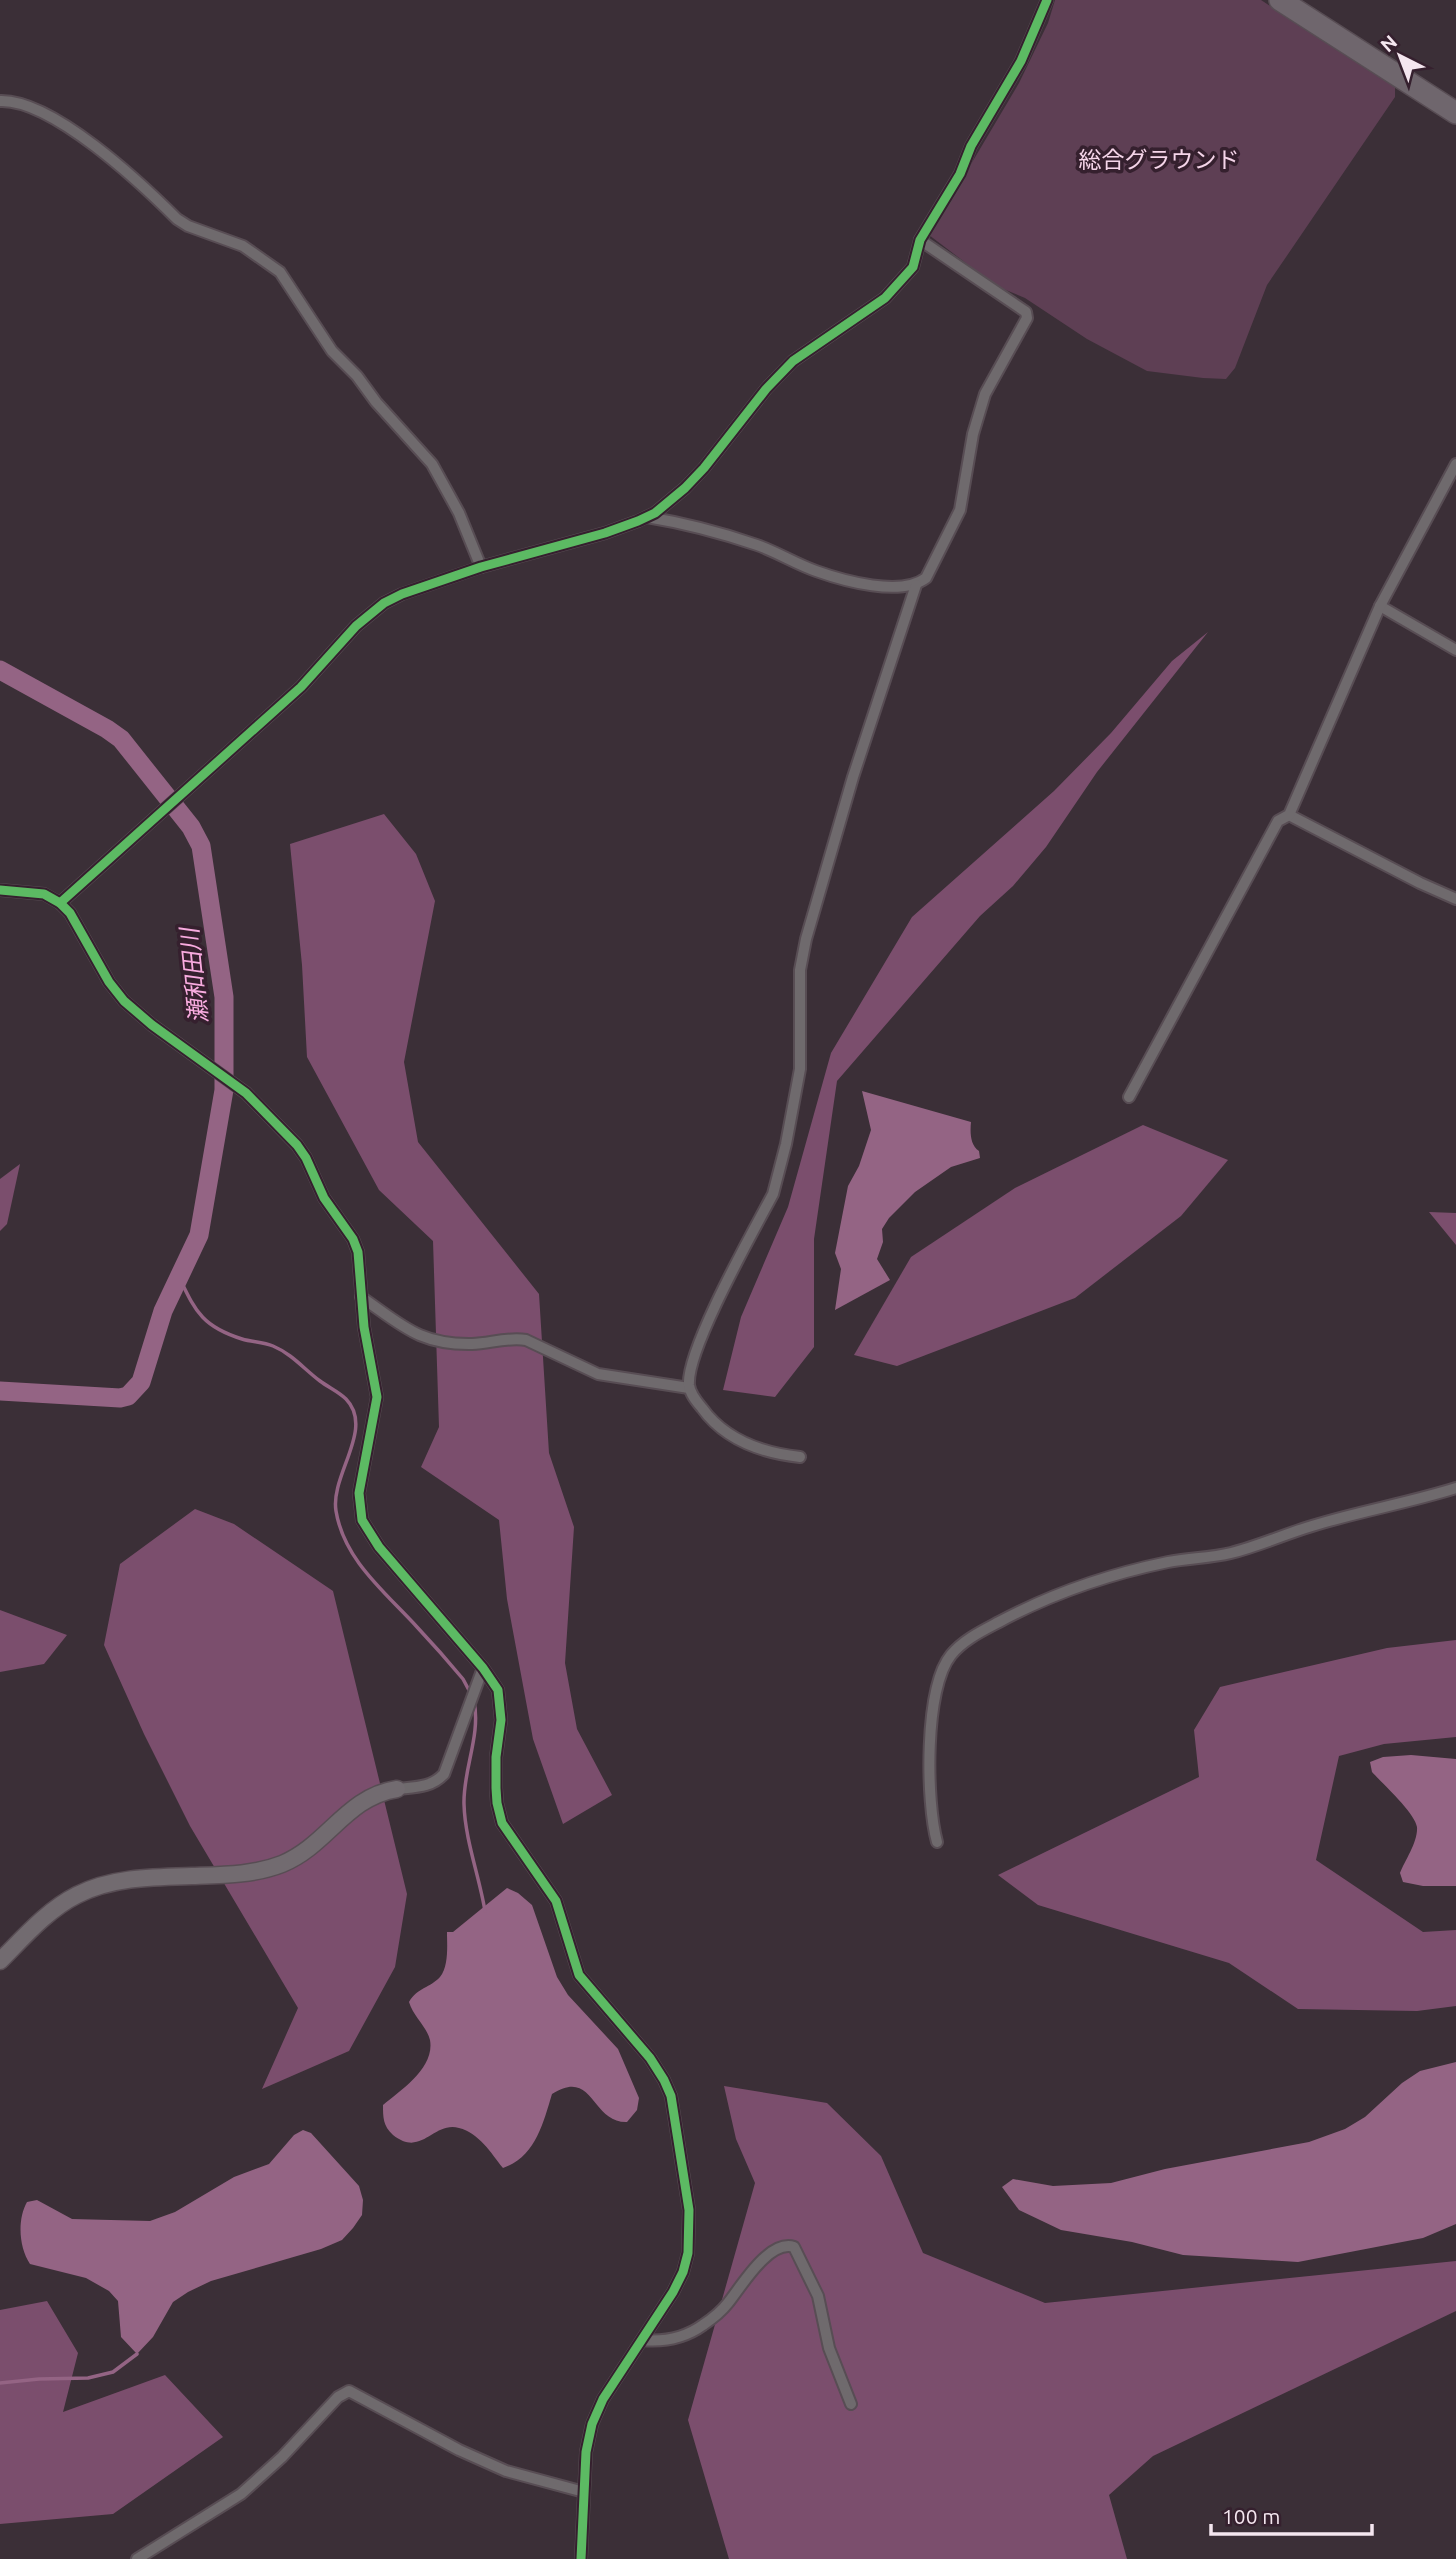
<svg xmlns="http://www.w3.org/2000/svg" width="1456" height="2559" font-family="Ubuntu,'Noto Sans JP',sans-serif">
  <rect width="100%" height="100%" fill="#3b2f37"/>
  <!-- green -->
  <polygon fill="#5e3f54" points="1055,0 1261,0 1395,87 1395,97 1267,285 1235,368 1226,379 1203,378 1147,371 1087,339 1025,298 996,286 929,235 1019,83 1048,23"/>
  <!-- forest -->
  <g fill="#7b4e6d">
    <polygon points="1208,632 1097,772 1046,847 1013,886 980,916 837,1081 814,1239 814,1347 775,1397 723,1390 741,1317 788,1207 831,1053 912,917 1054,791 1111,733 1172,661"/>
    <polygon points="384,814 416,854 435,901 404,1062 418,1142 539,1294 549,1453 574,1527 565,1663 577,1729 612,1795 563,1824 533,1739 507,1599 499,1520 421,1467 439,1427 433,1241 379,1190 307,1057 302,965 290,844"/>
    <polygon points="1143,1125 1228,1160 1181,1216 1075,1298 897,1366 854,1355 911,1257 1015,1188"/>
    <polygon points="20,1164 7,1224 0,1231 0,1179"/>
    <polygon points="1429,1212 1456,1213 1456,1245"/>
    <polygon points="195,1509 234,1524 333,1591 407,1894 395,1967 349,2051 262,2089 298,2008 190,1826 144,1734 104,1645 120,1564"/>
    <polygon points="0,1610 67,1635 44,1664 0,1672"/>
    <polygon points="1456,1640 1456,1737 1384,1744 1339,1756 1316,1860 1423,1932 1456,1930 1456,2006 1417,2011 1298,2009 1229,1963 1038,1905 998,1875 1199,1777 1194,1730 1220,1687 1387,1648"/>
    <polygon points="724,2086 827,2103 881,2156 923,2253 1045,2303 1456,2261 1456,2311 1153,2456 1109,2495 1127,2559 729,2559 688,2420 755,2183 736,2139"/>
    <polygon points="47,2301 78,2353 63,2412 165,2375 223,2437 113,2514 0,2524 0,2310"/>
  </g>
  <!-- water -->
  <g fill="#946484">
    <path d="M862,1091L971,1122C970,1132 970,1145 979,1151L980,1158L951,1167L915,1192L889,1218L882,1229L883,1242L877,1259L890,1280L835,1310L841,1269L835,1253L848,1186L859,1166L871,1130Z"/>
    <path d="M1411,1755L1456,1759V1886H1423L1403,1882L1400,1873C1405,1860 1418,1842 1417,1827C1415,1813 1382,1783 1372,1772L1370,1762L1383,1757Z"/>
    <path d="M507,1888L518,1893L532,1905L557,1977L568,1995L618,2049L639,2098L637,2110L627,2122C591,2123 594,2067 552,2094C543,2124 535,2157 503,2168C491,2153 479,2133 459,2128C433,2121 422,2158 393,2135C383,2126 383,2117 383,2105C401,2090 435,2068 430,2040C427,2027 413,2016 409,2002C418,1987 430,1988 440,1977C449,1966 447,1945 447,1932H453Z"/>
    <polygon points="1456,2062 1456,2224 1423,2238 1298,2262 1183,2255 1132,2242 1061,2230 1019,2210 1002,2187 1013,2179 1053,2186 1111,2183 1165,2169 1309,2142 1345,2129 1365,2117 1402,2083 1420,2071"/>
    <path d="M303,2130L311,2133L359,2186L363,2200L362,2215L353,2228L342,2240L321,2249L211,2281L188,2292L173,2302L153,2337L137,2354L121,2337L118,2301L109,2291L86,2278L30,2264C19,2247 17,2220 27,2202L37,2200L72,2219L150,2221L175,2212L234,2177L269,2164L294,2135Z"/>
  </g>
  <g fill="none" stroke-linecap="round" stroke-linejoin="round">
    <!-- stream -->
    <g stroke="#946484" stroke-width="3.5">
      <path d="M180,1279C196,1313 204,1327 242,1339C252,1342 263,1342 273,1346C292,1354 304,1369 320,1381C328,1387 339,1392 346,1399C375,1429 330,1475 336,1511C344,1560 385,1592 417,1627C433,1644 448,1661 463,1679L471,1694"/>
      <path d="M474,1701C481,1736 463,1769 464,1804C465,1840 479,1875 485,1911"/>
      <polyline points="0,2383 39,2379 88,2378 113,2372 137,2354"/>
    </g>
    <!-- river -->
    <polyline stroke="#946484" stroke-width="19" points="0,670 107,729 121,739 191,827 201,846 224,997 224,1090 199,1235 163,1311 141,1382 128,1396 120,1398 0,1391"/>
    <!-- street casing -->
    <g stroke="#584d54" stroke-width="14">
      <g id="street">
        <path d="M0,101C52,99 141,183 177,219L188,226L243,246L280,272L332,351L357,376L376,402L432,464L459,513L481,567"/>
        <path d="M647,517C684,523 722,533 757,545C777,552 796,564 816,571C844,581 901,597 926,578L960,510L973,434L985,394L1027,318L1026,312L920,240"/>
        <polyline points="1380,606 1456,650"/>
        <polyline points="1289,815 1420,883 1456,899"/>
        <polyline points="0,890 44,894 60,903 70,913 109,982 124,1001 152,1025 246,1093 297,1145 306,1158 324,1198 353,1239 358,1252 364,1327 377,1397 359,1493 362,1520 379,1547 483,1668 498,1690 501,1720 496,1757 496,1788 497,1803 502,1823 556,1901 579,1975 650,2058 664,2080 671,2096 689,2210 688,2253 683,2272 673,2292 603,2399 592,2424 586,2452 581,2559"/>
        <polyline points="60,903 301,687 356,626 384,603 402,594 481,567 605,533 638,521 655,513 685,488 704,468 766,389 793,361 885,298 913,267 920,240 960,174 971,146 1021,61 1047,0"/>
        <polyline points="1129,1097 1278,821 1289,815 1380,606 1456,464"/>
        <path d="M361,1297C402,1325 419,1345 472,1344C491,1343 508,1337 526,1340L598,1374L689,1388"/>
        <path d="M800,1457C763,1453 725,1440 702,1408C697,1402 690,1394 689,1385C686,1350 754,1230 773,1194L786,1144L800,1069V970L806,939L853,777L916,585"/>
        <path d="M397,1789C415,1787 431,1788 444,1774L483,1668"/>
        <path d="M937,1842C926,1802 924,1688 951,1655C963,1640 982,1631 999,1622C1051,1594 1110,1574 1168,1562C1189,1558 1211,1558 1231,1553C1259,1546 1285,1534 1312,1526C1360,1511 1409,1503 1456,1488"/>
        <path d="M642,2340C663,2342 685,2338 703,2325C712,2319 721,2312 728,2303C741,2287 769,2239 794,2247L818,2296L829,2348L851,2404"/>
        <polyline points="137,2559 241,2494 282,2457 338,2397 349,2391 459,2450 506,2471 584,2492"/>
      </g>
    </g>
    <!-- secondary casing -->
    <g stroke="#584d54" stroke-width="19">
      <path id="secondary" d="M0,1961C23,1938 47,1910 77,1895C112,1877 154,1877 192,1876C223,1875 254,1875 282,1864C328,1845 346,1797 397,1789"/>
    </g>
    <!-- highway casing -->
    <g stroke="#584d54" stroke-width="24">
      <polyline id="highway" points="1280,0 1456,113"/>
    </g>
    <!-- street -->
    <use href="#street" stroke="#6f6a6d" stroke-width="10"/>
    <!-- secondary -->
    <use href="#secondary" stroke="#726b70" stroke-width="16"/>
    <!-- highway -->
    <use href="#highway" stroke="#6f666d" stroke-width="21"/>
    <!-- cycleway casing -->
    <g stroke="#35202e" stroke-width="13">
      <g id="cycleway">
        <polyline points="0,890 44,894 60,903 70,913 109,982 124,1001 152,1025 246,1093 297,1145 306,1158 324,1198 353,1239 358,1252 364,1327 377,1397 359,1493 362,1520 379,1547 483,1668 498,1690 501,1720 496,1757 496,1788 497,1803 502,1823 556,1901 579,1975 650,2058 664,2080 671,2096 689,2210 688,2253 683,2272 673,2292 603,2399 592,2424 586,2452 581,2559"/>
        <polyline points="60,903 301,687 356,626 384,603 402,594 481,567 605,533 638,521 655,513 685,488 704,468 766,389 793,361 885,298 913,267 920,240 960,174 971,146 1021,61 1047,0"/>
      </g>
    </g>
    <!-- cycleway -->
    <use href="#cycleway" stroke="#5cba63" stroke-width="9"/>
  </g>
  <g text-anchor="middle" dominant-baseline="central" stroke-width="7" stroke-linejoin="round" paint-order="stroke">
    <!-- park labels -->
    <g font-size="23" fill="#f5d5e9" stroke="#35202e">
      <text x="1159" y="159">総合グラウンド</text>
    </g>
    <!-- water labels -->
    <g font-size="24" font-style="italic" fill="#f8abdf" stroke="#35202e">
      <text transform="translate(194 976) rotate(-96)">瀬和田川</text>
    </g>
  </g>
  <!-- north arrow -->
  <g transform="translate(1400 56) rotate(318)" stroke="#35202e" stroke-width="5" paint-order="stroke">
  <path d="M0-5L12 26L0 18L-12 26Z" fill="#f4e6ef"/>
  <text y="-10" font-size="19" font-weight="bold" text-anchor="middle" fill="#f4e6ef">N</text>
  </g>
  <!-- scale -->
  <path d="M1211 2524v10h161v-10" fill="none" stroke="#f4e6ef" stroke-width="3.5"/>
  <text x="1222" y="2524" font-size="21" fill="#f4e6ef" stroke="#35202e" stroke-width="5" paint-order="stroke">100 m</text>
</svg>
